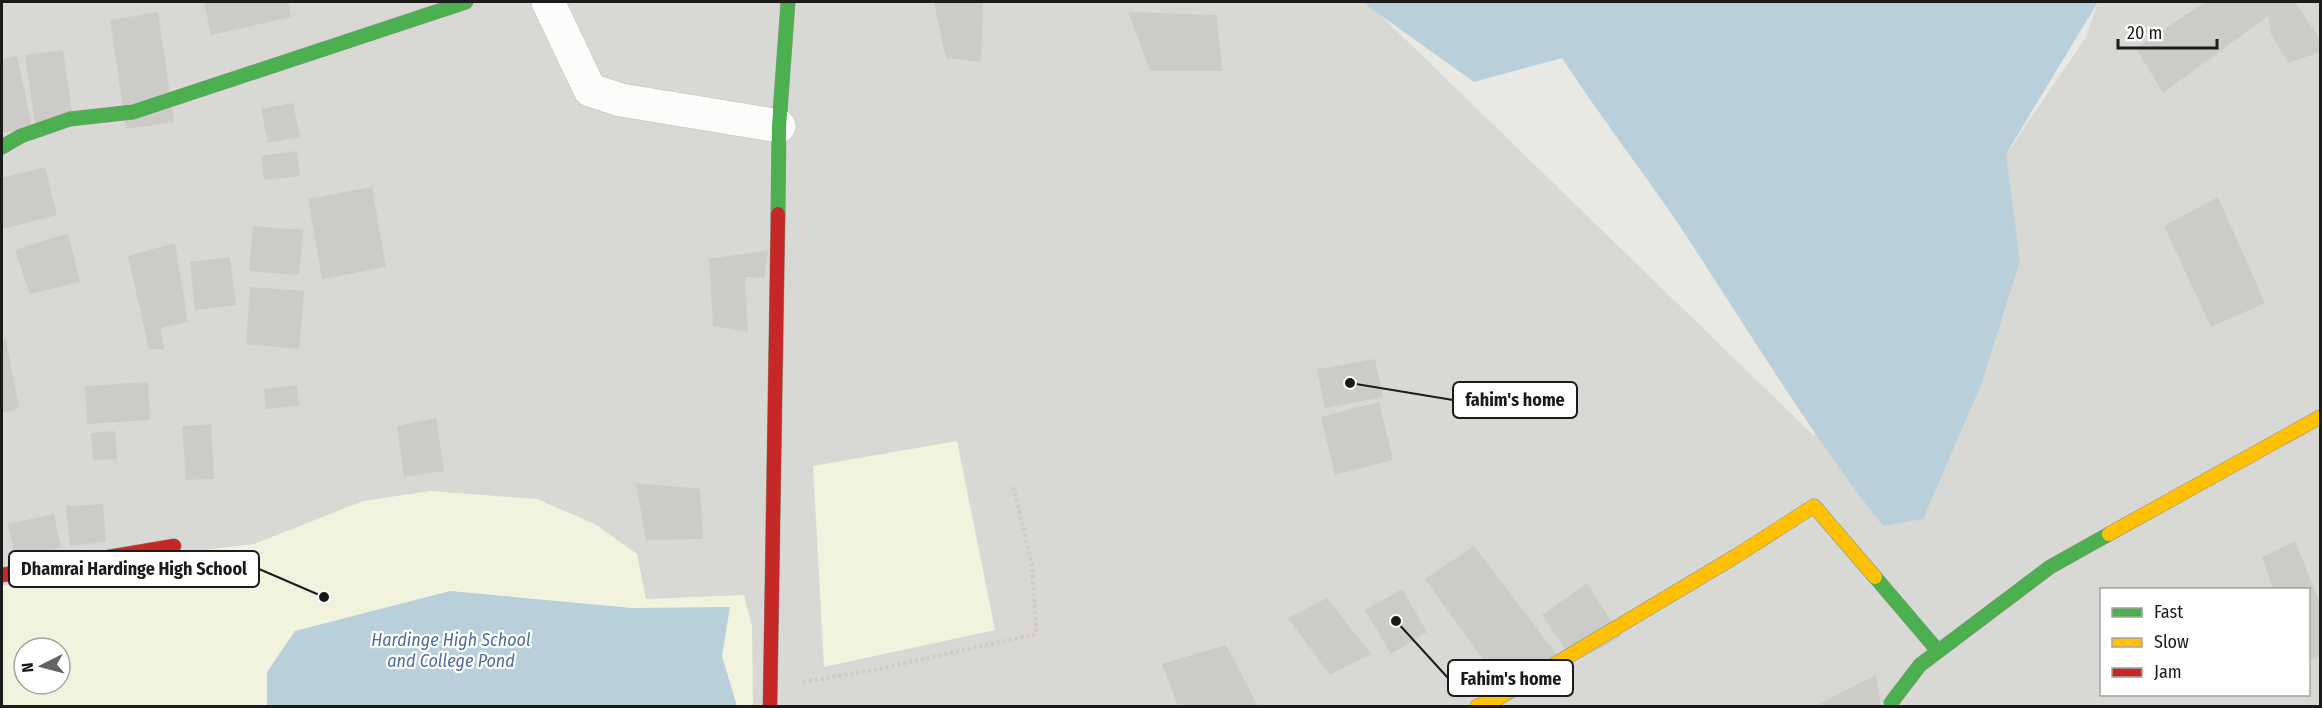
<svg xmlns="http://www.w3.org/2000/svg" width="2322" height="708" font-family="'Fira Sans Condensed',sans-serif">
  <rect width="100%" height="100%" fill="#e9e9e4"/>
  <!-- residential -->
  <path fill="#d8d8d5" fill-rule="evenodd" d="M2,2H1367L1814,436L2086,37L2098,2H2320V706H2ZM2102,590H2308V694H2102ZM24,648H60V684H24Z"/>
  <!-- education -->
  <g fill="#f1f3de" fill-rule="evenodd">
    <polygon points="957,441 995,630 824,667 813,466"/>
    <path d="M430,491L537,499L595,524L637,554L646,599L744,595L752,626L753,706H2V586L139,558L254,544L363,501ZM24,648H60V684H24Z"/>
  </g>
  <!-- water -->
  <g fill="#b9d0db">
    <path d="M1362,2H2098L2006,154L2020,261L1981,385L1923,519L1883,526C1808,431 1746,326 1679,225C1641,169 1599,115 1562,58L1474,82Z"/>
    <polygon points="450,591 632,608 730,607 722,656 737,706 267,706 267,672 295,631"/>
  </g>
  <!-- building -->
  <g fill="#cccbc7">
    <polygon points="204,2 288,2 291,17 211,35"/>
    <polygon points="934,2 983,2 981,62 946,58"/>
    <polygon points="2205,2 2295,2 2320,39 2320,52 2288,63 2271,34 2268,16 2163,93 2136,48"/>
    <polygon points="158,12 174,122 126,129 110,20"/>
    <polygon points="1128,12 1217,15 1222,71 1150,71"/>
    <polygon points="63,50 74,125 36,130 25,55"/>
    <polygon points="17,56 32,127 2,133 2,59"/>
    <polygon points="293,103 300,137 268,143 261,109"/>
    <polygon points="297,151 300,176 264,180 261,156"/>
    <polygon points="45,167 57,215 2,229 2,178"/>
    <polygon points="372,187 386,267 322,279 308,199"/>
    <polygon points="2218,197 2265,303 2211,327 2164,226"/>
    <polygon points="253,226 303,230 299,275 249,271"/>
    <polygon points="68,233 80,282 30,294 15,250"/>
    <polygon points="175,243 188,322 161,328 164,349 149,349 128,256"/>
    <polygon points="768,250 764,278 745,277 748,332 713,326 709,259"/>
    <polygon points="230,257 236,305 195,310 190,262"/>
    <polygon points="250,287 304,291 299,349 246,344"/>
    <polygon points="6,339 19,408 2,413 2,340"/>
    <polygon points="1375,359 1383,397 1325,408 1317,369"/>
    <polygon points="148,382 150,420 87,424 85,386"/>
    <polygon points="297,385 299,406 266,409 264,389"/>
    <polygon points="1379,402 1393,460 1335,475 1321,417"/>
    <polygon points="436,418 444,471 404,477 397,426"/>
    <polygon points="211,424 214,479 186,480 182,426"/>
    <polygon points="115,431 117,459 93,460 91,433"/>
    <polygon points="636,483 700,489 703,539 646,540"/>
    <polygon points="103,504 106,542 70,546 66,506"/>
    <polygon points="54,514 61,548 15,557 8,524"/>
    <polygon points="2295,541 2320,603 2320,657 2308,660 2308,590 2273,590 2262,557"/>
    <polygon points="1474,546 1561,660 1507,693 1425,579"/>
    <polygon points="1587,583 1621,637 1574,662 1542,615"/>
    <polygon points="1402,589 1427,632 1391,654 1365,610"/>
    <polygon points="1327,598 1371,654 1330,675 1288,618"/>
    <polygon points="1226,645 1258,706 1178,706 1162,664"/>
    <polygon points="1876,675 1881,706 1815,706"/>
  </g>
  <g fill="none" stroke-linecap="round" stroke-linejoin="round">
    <!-- street casing -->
    <g stroke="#c2c2c0" stroke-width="34">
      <polyline id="street" points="548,2 590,90 621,100 779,126"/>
    </g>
    <!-- fast casing -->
    <g stroke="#8e927e" stroke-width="15">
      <g id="fast">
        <polyline points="2,147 21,136 70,119 133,112 466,2"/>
        <polyline points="778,214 779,126 788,2"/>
        <polyline points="1875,577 1938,651"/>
        <polyline points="1892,706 1891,703 1920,665 2050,567 2109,534"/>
      </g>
    </g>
    <!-- slow casing -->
    <g stroke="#8e927e" stroke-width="15">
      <g id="slow">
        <polyline points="2109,534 2320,417"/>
        <polyline points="1477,706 1497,699 1736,556 1814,506 1875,577"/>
      </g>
    </g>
    <!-- jam casing -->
    <g stroke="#8e927e" stroke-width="15">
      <g id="jam">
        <polyline points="2,575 174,546"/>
        <polyline points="770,706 778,214"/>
      </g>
    </g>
    <!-- path -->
    <polyline stroke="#d4c9c5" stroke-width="4" stroke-dasharray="3 3" stroke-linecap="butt" points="803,682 879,669 1036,634 1032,564 1013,486"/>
    <!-- street -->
    <use href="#street" stroke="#fcfcfb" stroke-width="33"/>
    <!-- fast -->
    <use href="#fast" stroke="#4caf50" stroke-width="14"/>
    <!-- slow -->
    <use href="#slow" stroke="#ffc107" stroke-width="14"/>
    <!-- jam -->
    <use href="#jam" stroke="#c62828" stroke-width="14"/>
  </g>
  <g text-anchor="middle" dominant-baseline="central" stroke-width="4.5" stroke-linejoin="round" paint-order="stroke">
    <!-- water labels -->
    <g font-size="18" font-style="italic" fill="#4f6da4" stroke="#fff">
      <text x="451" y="640">Hardinge High School<tspan x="451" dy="21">and College Pond</tspan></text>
    </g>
  </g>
  <!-- callouts -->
  <path fill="none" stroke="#1b1b1b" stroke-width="2" d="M1350 383L1453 400M324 597L259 569M1396 621L1448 678"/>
  <g fill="#1b1b1b" stroke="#fff" stroke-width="2">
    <circle cx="1350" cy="383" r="6"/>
    <circle cx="324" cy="597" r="6"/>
    <circle cx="1396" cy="621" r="6"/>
  </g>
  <g fill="#fff" stroke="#1b1b1b" stroke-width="2">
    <rect x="1453" y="382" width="124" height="36" rx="6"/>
    <rect x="9" y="551" width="250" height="36" rx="6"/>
    <rect x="1448" y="660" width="125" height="36" rx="6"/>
  </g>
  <g font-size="18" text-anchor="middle" font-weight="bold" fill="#1b1b1b">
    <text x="1515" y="406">fahim's home</text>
    <text x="134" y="575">Dhamrai Hardinge High School</text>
    <text x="1511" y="685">Fahim's home</text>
  </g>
  <!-- border -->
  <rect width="2322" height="708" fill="none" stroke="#1b1b1b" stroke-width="6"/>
  <!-- legend -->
  <rect x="2100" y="588" width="210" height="108" fill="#ffffff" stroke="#a4a4a4" stroke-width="1.5"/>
  <rect x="2112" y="608" width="30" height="9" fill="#4caf50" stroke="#a4a4a4" stroke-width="1.5"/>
  <text x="2154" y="618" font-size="18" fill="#1b1b1b">Fast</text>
  <rect x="2112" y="638" width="30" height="9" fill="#ffc107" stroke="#a4a4a4" stroke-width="1.5"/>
  <text x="2154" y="648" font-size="18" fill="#1b1b1b">Slow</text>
  <rect x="2112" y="668" width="30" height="9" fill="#c62828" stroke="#a4a4a4" stroke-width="1.5"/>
  <text x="2154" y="678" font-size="18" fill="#1b1b1b">Jam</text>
  <!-- north arrow -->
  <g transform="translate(42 666) rotate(264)"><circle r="28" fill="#ffffff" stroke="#a4a4a4" stroke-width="1.5"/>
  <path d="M0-4.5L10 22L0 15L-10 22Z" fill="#636361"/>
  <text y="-9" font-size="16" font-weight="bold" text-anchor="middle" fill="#1b1b1b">N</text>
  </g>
  <!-- scale -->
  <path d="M2118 39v9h99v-9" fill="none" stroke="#1b1b1b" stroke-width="3"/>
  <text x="2127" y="39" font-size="18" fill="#1b1b1b" stroke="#ffffff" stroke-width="4.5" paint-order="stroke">20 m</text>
</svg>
